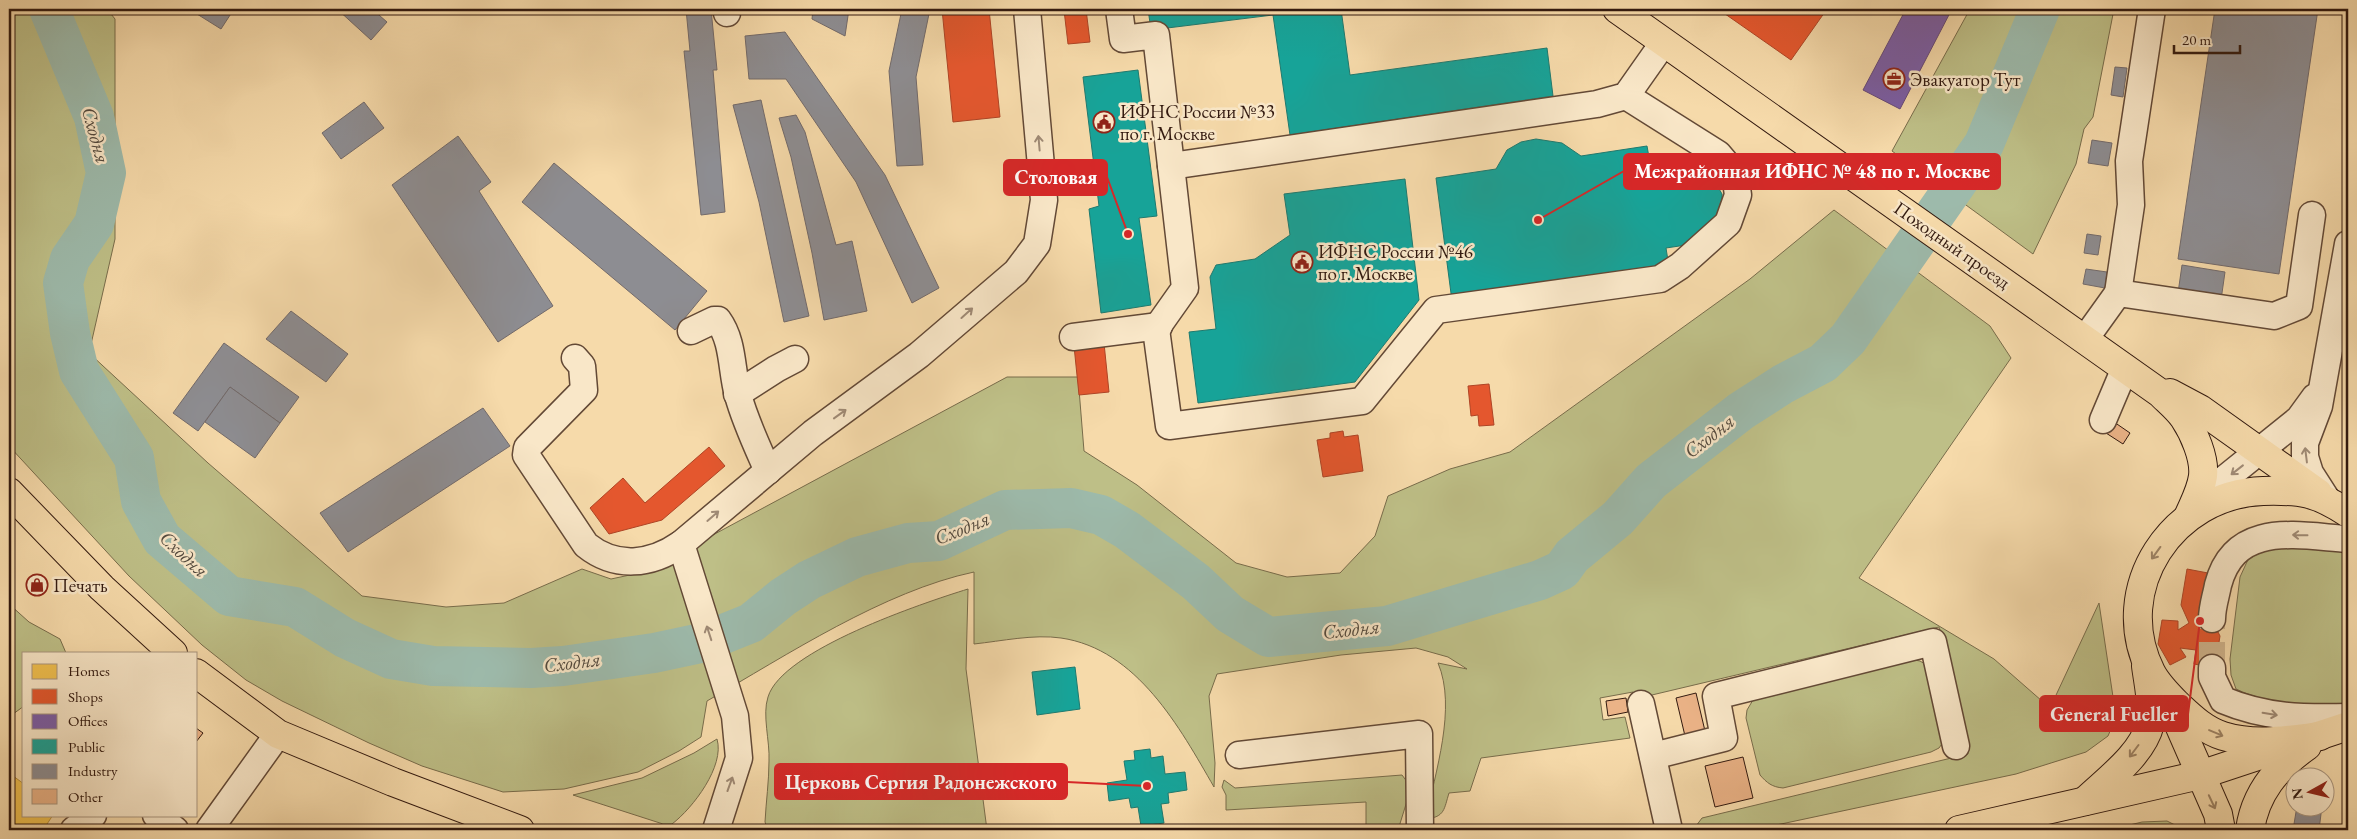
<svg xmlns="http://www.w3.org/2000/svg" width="2357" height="839" font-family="'EB Garamond',serif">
  <rect width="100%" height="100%" fill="#f6daaa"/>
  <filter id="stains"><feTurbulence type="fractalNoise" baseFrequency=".004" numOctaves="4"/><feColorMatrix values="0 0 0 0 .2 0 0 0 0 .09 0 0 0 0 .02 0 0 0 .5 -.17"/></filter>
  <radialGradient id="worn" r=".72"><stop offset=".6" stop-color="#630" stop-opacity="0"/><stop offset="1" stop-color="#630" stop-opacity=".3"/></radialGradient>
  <!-- green -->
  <g fill="#bebf87" stroke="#786c4b">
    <path d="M9,9H107L115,19V239L89,353L208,463L362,596L446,607L504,603L582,569L611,579L644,572L1007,377H1078L1084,451L1137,485L1236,563L1287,577L1340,573L1375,536L1388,496L1450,469L1510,452L1750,279L1834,210L1990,326L2011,358L1859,578L1994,659L2050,708L2099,603L2116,717L2108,736L2086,752L2016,774L1753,830H1693L1702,818L1968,754L1939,627L1635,699L1633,692L1600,698L1603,720L1625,717L1630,738L1481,758L1470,791L1449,793C1444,809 1445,817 1426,819C1435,772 1457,708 1438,663L1467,669L1448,657L1416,648L1341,655L1217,674L1209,696L1215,763L1214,787C1180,728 1137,649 1061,638C1034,634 1002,641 974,644V572C884,591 787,655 707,701L701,737L679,751L638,772L564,789L503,792L422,766L369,743L282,701L246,680L202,645L129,576L9,446Z"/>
    <polygon points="1970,9 2114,9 2093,117 2084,129 2076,164 2033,254 1892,151"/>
    <path d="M2268,544L2348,548V704C2310,705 2271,706 2236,689L2231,675L2230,659L2240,577L2251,553Z"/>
    <path d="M968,589L966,669L987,830H768L765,822C766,802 769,781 769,761C770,741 762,715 768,697C782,650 923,603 968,589Z"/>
    <polygon points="9,604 29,622 60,639 66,653 24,653 24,706 9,717"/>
    <path d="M1908,659L1920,661L1930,667L1946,738L1939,748L1931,752L1783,788C1772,787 1767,783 1760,775L1746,718L1747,710L1753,700Z"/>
    <path d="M717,739C725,766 693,808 672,824H663L573,795L642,778L694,753Z"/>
    <polygon points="1402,775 1408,783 1407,801 1398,830 1366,830 1366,802 1226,810 1226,795 1222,787 1224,780 1235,788"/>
    <polygon points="2167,821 2185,830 2109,830 2142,822"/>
  </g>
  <!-- homes -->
  <polygon fill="#f2c14e" stroke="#b88f3b" points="9,773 24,784 24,815 53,815 43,830 9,830"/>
  <!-- shops -->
  <g fill="#e4572e" stroke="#af4425">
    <polygon points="942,9 989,9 1000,117 953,122"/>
    <polygon points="1086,9 1090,42 1068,44 1064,10"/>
    <polygon points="1718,9 1827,9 1791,60"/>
    <polygon points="1104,343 1109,392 1079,395 1074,346"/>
    <polygon points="1489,384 1494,425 1479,426 1478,415 1471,416 1468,386"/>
    <polygon points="1343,431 1344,437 1358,435 1363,471 1323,477 1317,440 1330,438 1330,433"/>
    <polygon points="709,447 725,466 662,520 609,534 590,508 623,478 645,503"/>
    <polygon points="2187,569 2208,573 2204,603 2220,636 2215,668 2194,664 2196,650 2180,648 2186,657 2170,665 2158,644 2162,620 2178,621 2178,630 2189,623 2181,605"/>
  </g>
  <!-- offices -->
  <polygon fill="#7b5ea7" stroke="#654979" points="1906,9 1952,9 1900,109 1863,90"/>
  <!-- public -->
  <g fill="#17a398" stroke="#1f7a6f">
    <polygon points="1148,9 1341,9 1350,75 1547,48 1553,96 1290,135 1273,15 1151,30"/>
    <polygon points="1138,70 1157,216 1139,218 1151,305 1101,313 1089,209 1099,206 1083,77"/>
    <polygon points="1536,139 1562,143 1581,156 1647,146 1650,163 1671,160 1693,163 1711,175 1722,194 1722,217 1686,245 1666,248 1669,267 1452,301 1436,178 1496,169 1507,150 1521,142"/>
    <polygon points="1405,179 1419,300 1355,382 1198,403 1189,332 1216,329 1210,277 1216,265 1255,259 1290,235 1284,194"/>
    <polygon points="1075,667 1080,709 1037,715 1032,672"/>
    <polygon points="1150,749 1151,758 1163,756 1165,774 1185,772 1187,790 1168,793 1169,803 1161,804 1164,823 1141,826 1138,807 1131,808 1129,798 1109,801 1107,783 1127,780 1124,761 1135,760 1134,751"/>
  </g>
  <!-- industry -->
  <g fill="#8d8d92" stroke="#726a6b">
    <polygon points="189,9 234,9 221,29"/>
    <polygon points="337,9 372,9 387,22 371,40"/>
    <polygon points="686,9 711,9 717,70 713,70 725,212 701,215 684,51 690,51"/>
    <polygon points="813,9 849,9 845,36 812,19"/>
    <polygon points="902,9 930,9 916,77 923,165 897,166 889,71"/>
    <polygon points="2215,9 2318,9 2279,274 2178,259"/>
    <polygon points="785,32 885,175 939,288 912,303 856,182 786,79 749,79 745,36"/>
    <polygon points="2115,67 2127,68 2123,97 2111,95"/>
    <polygon points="761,100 809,316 784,322 759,202 733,105"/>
    <polygon points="364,102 384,128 341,159 322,133"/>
    <polygon points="796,115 805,132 836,245 852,241 867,311 824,320 812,253 791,157 779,118"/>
    <polygon points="458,136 491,182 479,191 553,306 498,342 392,185"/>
    <polygon points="2092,140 2112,143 2108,166 2088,163"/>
    <polygon points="554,163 707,291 675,330 522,202"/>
    <polygon points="2087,234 2101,236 2098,255 2084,253"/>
    <polygon points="2182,265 2225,272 2221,300 2178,293"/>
    <polygon points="2086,269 2107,272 2105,288 2083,284"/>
    <polygon points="291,311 348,354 326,382 266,339"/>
    <polygon points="224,343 299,397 280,423 230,387 198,431 173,413"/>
    <polygon points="230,387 280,423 255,458 205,422"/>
    <polygon points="483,408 510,446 348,552 320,513"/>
    <polygon points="2297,806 2322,806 2319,830 2293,830"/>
  </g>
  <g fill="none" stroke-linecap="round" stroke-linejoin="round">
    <!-- river -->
    <polyline stroke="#9dbaab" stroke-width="40" points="49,9 94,117 106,173 94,224 70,259 63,283 70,333 79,371 134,458 141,501 162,539 229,596 295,607 345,638 391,659 433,666 531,668 563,666 654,653 701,643 751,623 783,597 809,580 857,557 908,543 939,541 1005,510 1071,508 1101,515 1127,530 1196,582 1230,614 1268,637 1387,626 1540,580 1562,570 1572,556 1618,518 1651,481 1741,411 1783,384 1823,363 1848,339 1984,144 2040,9"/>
  </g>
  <!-- building -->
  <g fill="#ebb387" stroke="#32190f">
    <polygon points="2114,422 2130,433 2123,444 2106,433"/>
    <polygon points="1696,693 1705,731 1685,736 1676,698"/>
    <polygon points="1626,698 1628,712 1608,716 1606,701"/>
    <polygon points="196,728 203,733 196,742"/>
    <polygon points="1743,757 1753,798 1715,807 1705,766"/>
  </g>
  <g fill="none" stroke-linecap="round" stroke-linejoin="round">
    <!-- minor-tunnel -->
    <polyline stroke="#cfb38b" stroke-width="26" stroke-dasharray="26 13" stroke-linecap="butt" points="2212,668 2212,619"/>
    <!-- minor casing -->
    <g stroke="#634936" stroke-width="29">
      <g id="minor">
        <polyline points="726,9 727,13"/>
        <polyline points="1119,9 1123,39 1156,35 1185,288 1156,329 1169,426 1362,401 1436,310 1660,279 1680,266 1728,223 1738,195 1735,174 1718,154 1626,96"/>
        <polyline points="1171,166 1597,104 1626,96 1664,42"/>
        <polyline points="2118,293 2131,205 2129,161 2152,9"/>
        <path d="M691,331L714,320H718C734,342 731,370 738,395C745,421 757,446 768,471"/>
        <polyline points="1073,337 1159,326"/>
        <polyline points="2085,339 2118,293 2274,316 2299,306 2312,215"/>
        <path d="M575,358L582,366L584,390L527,448L526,455L586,545C616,569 651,565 681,544"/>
        <polyline points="737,394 776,369 795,359"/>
        <polyline points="2103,420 2125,368"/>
        <polyline points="2326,498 2310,473 2305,457 2305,443 2319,406 2348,244"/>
        <polyline points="2191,513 2222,481 2299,419 2315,397"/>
        <path d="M2212,619C2212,607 2216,596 2218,585C2235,520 2298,536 2348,539"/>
        <path d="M2212,668V677L2223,700C2266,718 2303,718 2348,717"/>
        <polyline points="1641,704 1669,830"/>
        <polyline points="1239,755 1419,734 1420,830"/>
        <polyline points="1653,756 1724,738 1716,696 1933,642 1956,746"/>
        <polyline points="156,815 175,830"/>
        <polyline points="74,830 93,815"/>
        <polyline points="209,830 278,734"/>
        <polyline points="716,830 739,758 735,716 681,544 813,433 919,355 1016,272 1037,244 1044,200 1027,9"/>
      </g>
    </g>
    <!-- major casing -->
    <g stroke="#32190f" stroke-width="30">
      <g id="major">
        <path d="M1617,9L2160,393C2168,401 2178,409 2184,418C2194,433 2205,458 2203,476C2201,491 2194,503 2188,517"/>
        <polyline points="2170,393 2200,409 2318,493"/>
        <polyline points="9,492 102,588 173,653"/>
        <polyline points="196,673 278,734 393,782 520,830"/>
        <polyline points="2169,702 2218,814 2221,830"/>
        <path d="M2320,736C2288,740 2255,746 2223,736C2204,730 2191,717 2177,704C2167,694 2157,684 2151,672C2109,588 2173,494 2263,491C2301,490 2316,492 2348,513"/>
        <path d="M2085,801C2108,779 2142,755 2150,724C2154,708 2148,682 2146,666"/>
        <polyline points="1959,830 2200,775 2348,726"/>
        <path d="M2250,830C2255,793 2277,767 2307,746"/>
      </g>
    </g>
    <!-- minor -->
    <use href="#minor" stroke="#f9e7c8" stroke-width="26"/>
    <!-- major -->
    <use href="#major" stroke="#f6daaa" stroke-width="28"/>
  </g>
  <!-- one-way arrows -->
  <defs><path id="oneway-shaft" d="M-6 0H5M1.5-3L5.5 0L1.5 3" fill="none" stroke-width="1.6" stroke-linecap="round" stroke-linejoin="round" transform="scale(1.25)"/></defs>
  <g stroke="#9f8a75">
    <use href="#oneway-shaft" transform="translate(1039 143) rotate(-95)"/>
    <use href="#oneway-shaft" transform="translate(967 313) rotate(-42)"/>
    <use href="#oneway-shaft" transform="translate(840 414) rotate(-36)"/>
    <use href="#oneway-shaft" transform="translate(2306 455) rotate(-97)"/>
    <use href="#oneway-shaft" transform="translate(2237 470) rotate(142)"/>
    <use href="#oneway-shaft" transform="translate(713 516) rotate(-41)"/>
    <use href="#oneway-shaft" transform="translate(2300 535) rotate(-179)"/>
    <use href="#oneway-shaft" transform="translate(709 633) rotate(-108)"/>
    <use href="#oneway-shaft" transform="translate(2270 714) rotate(9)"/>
    <use href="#oneway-shaft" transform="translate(730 784) rotate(-70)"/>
  </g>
  <g stroke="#9e8364">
    <use href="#oneway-shaft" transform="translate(2156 553) rotate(126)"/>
    <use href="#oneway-shaft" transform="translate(2216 733) rotate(23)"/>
    <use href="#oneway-shaft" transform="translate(2134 751) rotate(127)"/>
    <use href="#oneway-shaft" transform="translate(2212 802) rotate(65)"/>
  </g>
  <!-- icons -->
  <defs>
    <g id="office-ring" transform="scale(1.125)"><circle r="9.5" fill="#f9e7c8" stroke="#8f2418" stroke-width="1.5"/><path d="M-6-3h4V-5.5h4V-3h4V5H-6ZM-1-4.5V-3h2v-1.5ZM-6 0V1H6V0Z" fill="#8f2418"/></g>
    <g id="civic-ring" transform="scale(1.125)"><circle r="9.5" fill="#f9e7c8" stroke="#8f2418" stroke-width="1.5"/><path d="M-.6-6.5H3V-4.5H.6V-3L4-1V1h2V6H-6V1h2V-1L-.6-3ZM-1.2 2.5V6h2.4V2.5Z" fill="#8f2418"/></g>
    <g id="shop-ring" transform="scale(1.125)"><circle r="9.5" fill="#f9e7c8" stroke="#8f2418" stroke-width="1.5"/><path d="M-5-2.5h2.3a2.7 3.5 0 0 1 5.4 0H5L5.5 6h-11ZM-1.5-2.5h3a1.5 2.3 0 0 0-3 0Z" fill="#8f2418"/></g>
  </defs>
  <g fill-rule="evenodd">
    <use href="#office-ring" x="1894" y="79"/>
    <use href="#civic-ring" x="1104" y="122"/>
    <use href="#civic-ring" x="1302" y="262"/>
    <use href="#shop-ring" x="37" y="585"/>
  </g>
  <g text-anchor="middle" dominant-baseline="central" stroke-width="5" stroke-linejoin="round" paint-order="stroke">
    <!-- poi labels -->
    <g font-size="19" fill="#32190f" stroke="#f9e7c8" text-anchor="start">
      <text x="1910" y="79">Эвакуатор Тут</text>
      <text x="1120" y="111">ИФНС России №33<tspan x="1120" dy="22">по г. Москве</tspan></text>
      <text x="1318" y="251">ИФНС России №46<tspan x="1318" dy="22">по г. Москве</tspan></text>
      <text x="53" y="585">Печать</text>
    </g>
    <!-- street labels -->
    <g font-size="19" fill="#32190f" stroke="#f9e7c8">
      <text transform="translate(1952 245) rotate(35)">Походный проезд</text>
    </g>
    <!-- water labels -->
    <g font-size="20" font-style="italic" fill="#52493e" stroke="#f9e7c8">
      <text transform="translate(96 135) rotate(75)">Сходня</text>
      <text transform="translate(1709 436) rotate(-38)">Сходня</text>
      <text transform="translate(962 528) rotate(-22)">Сходня</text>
      <text transform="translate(184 554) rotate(43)">Сходня</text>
      <text transform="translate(1351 629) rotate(-6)">Сходня</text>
      <text transform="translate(572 662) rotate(-7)">Сходня</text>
    </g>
  </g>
  <!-- callouts -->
  <path fill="none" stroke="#d62828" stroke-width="2" d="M1538 220L1624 171M1128 234L1107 177M2200 621L2188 714M1147 786L1067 782"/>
  <g fill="#d62828" stroke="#f9e7c8" stroke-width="2">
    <circle cx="1538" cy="220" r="5"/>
    <circle cx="1128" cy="234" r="5"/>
    <circle cx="2200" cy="621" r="5"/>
    <circle cx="1147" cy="786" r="5"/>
  </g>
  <g fill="#d62828" stroke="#d62828" stroke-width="2">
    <rect x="1624" y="154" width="376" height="35" rx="5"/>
    <rect x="1004" y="160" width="103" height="35" rx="5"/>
    <rect x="2040" y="696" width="148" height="35" rx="5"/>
    <rect x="775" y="764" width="292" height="35" rx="5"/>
  </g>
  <g font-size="20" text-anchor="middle" font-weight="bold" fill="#fff">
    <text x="1812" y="178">Межрайонная ИФНС № 48 по г. Москве</text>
    <text x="1056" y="184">Столовая</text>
    <text x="2114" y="721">General Fueller</text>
    <text x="921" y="789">Церковь Сергия Радонежского</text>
  </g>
  <!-- margin -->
  <rect width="2357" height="839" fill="none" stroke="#f6daaa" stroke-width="30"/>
  <rect x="10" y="10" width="2337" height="819" fill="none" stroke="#32190f" stroke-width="2.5"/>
  <rect x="15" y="15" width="2327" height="809" fill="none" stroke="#32190f"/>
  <!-- legend -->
  <rect x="22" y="652" width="175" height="165" fill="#f9e7c8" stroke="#a9957e"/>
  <rect x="32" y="664" width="25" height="15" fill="#f2c14e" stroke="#a9957e"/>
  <text x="68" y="676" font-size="15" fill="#32190f">Homes</text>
  <rect x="32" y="689" width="25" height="15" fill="#e4572e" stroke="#a9957e"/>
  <text x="68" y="702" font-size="15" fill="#32190f">Shops</text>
  <rect x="32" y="714" width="25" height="15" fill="#7b5ea7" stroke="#a9957e"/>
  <text x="68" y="726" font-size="15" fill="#32190f">Offices</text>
  <rect x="32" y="739" width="25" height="15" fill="#17a398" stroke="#a9957e"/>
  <text x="68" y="752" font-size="15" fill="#32190f">Public</text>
  <rect x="32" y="764" width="25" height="15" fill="#8d8d92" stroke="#a9957e"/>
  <text x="68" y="776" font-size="15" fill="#32190f">Industry</text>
  <rect x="32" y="789" width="25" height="15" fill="#ebb387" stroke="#a9957e"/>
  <text x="68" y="802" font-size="15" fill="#32190f">Other</text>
  <!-- north arrow -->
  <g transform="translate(2310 792) rotate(262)"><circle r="24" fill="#f9e7c8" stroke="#a9957e"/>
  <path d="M0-4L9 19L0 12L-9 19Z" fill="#8f2418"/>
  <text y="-8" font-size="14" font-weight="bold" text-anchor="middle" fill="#32190f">N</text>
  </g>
  <!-- scale -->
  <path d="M2174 45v8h66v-8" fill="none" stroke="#32190f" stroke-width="2.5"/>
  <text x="2182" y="45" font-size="15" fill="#32190f" stroke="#f9e7c8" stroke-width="4" paint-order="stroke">20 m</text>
  <rect width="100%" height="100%" filter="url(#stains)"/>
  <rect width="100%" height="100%" fill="url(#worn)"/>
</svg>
